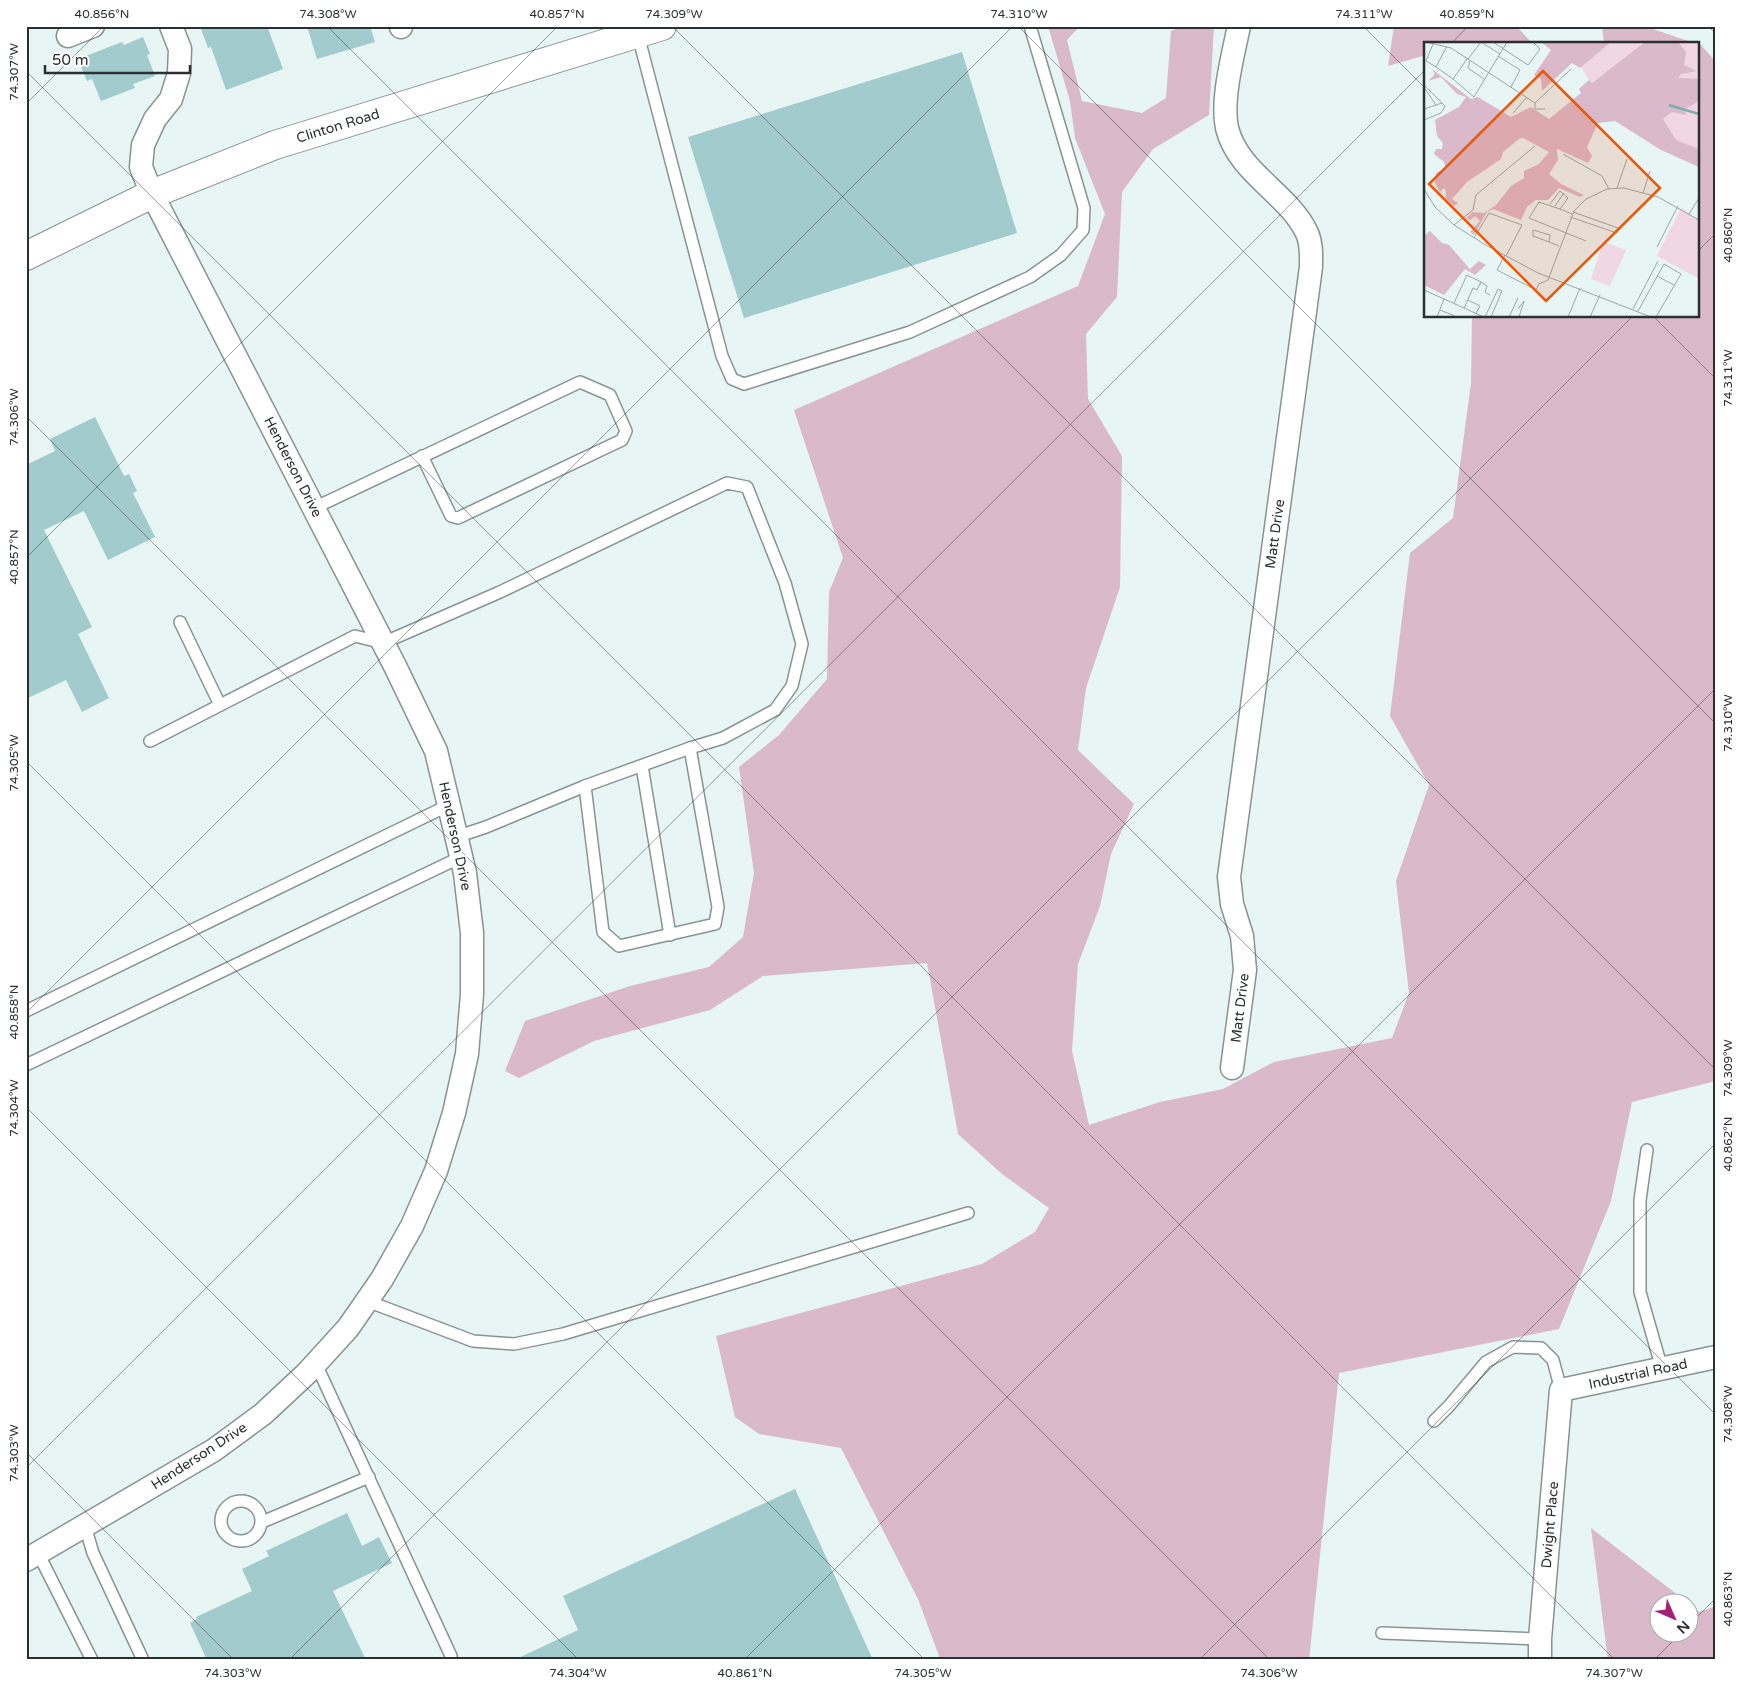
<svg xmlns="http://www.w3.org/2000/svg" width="1742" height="1686" font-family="'Varela Round',sans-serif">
  <rect width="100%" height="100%" fill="#e7f5f5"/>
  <!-- forest -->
  <g fill="#dab9ca">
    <polygon points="1048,26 1080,26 1067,40 1082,101 1142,113 1166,98 1171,31 1182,26 1214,26 1209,115 1153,149 1122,192 1117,297 1086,334 1088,399 1122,456 1120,587 1086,688 1078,750 1134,804 1111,854 1100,906 1078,964 1072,1051 1089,1125 1160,1102 1223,1089 1274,1062 1392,1038 1409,993 1396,881 1429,785 1390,716 1410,553 1453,518 1471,383 1472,316 1698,316 1698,44 1701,45 1716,62 1716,1081 1632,1102 1611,1201 1559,1329 1339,1373 1309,1660 939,1660 939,1656 918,1599 841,1448 759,1434 735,1417 716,1336 982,1264 1035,1232 1049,1208 1002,1174 958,1134 927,963 763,976 710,1010 594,1041 519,1078 505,1071 525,1021 630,986 709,967 743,937 754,873 739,767 779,735 827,679 829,592 843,558 794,410 1078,286 1105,214 1075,138 1070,101"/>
    <polygon points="1394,26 1516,26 1533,44 1426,44 1426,55 1388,66"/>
    <polygon points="1602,26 1644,26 1697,44 1604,44"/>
    <polygon points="1591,1528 1688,1603 1660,1604 1660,1634 1690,1634 1690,1604 1699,1612 1716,1606 1716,1660 1608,1660"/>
  </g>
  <!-- building -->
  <g fill="#a2cbcd">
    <polygon points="200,26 267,26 283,69 226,90 211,47 208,48"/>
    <polygon points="307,26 370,26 375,42 317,59"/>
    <polygon points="143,37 150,54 147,55 155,76 133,84 135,88 101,101 92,79 87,81 78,59 122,42 124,45"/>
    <polygon points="962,52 1017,233 744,318 688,137"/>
    <polygon points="95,417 124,476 129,474 137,491 133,493 155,537 108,560 84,511 44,530 92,627 78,634 109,698 82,712 66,680 26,699 26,465 55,451 50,439"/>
    <polygon points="795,1489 873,1660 514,1660 578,1630 563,1596"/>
    <polygon points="347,1513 362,1546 379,1537 392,1563 333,1591 366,1660 207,1660 190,1623 197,1619 196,1617 252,1591 242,1569 269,1556 266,1551"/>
  </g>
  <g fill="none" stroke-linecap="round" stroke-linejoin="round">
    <!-- lane casing -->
    <g stroke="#879394" stroke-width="14">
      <g id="lane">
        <polyline points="638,35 722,356 732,379 744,384 910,332 1030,277 1061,255 1083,230 1084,208 1030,26"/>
        <polyline points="314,508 580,382 610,395 626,431 622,440 458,518 451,516 422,456"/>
        <polyline points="180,622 220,705"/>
        <polyline points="150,741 355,636 383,643 500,592 727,483 747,487 785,583 802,644 792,686 775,710 723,738 690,748 585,786"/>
        <polyline points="642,766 670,935"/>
        <polyline points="456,837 486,827 585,786 603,932 619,946 715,924 718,907 690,748"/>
        <polyline points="26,1011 449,805"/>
        <polyline points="26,1065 461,857"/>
        <polyline points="1647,1150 1640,1200 1640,1292 1662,1369"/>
        <polyline points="367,1301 473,1341 514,1344 563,1334 968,1213"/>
        <polyline points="316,1364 451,1656"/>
        <polyline points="1434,1421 1449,1406 1486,1362 1513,1347 1541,1348 1553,1360 1561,1390"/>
        <circle cx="241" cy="1521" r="20"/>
        <polyline points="262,1522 369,1477"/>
        <polyline points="85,1526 93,1553 143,1660"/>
        <polyline points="38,1553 92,1660"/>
        <polyline points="1382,1633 1540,1639"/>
      </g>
    </g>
    <!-- street casing -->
    <g stroke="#879394" stroke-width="25">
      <g id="street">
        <polyline points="401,26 401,27"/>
        <polyline points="68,36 93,26"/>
        <path d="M1232,1068L1245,970L1242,936L1232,904L1229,877L1311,267C1311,256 1312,244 1307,233C1288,193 1238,173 1227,128C1221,100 1233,55 1239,26"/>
        <polyline points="26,1560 214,1450 263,1414 307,1373 348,1328 382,1279 412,1226 436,1171 454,1113 467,1054 472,994 472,933 465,873 436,751 395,666 152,194 141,167 143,145 155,119 171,99 179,73 180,49 171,26"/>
        <polyline points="1540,1660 1540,1639 1561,1390 1716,1357"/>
      </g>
    </g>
    <!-- secondary casing -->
    <g stroke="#879394" stroke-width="30">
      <polyline id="secondary" points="26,256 152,194 275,145 662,26"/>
    </g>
    <!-- lane -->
    <use href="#lane" stroke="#fff" stroke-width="11"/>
    <!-- street -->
    <use href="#street" stroke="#fff" stroke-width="22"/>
    <!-- secondary -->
    <use href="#secondary" stroke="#fff" stroke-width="28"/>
  </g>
  <!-- ticks -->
  <path fill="none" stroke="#2a2f2f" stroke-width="1" stroke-opacity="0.45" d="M327,26L1716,1415M672,26L1716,1070M1018,26L1716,724M1363,26L1426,89M1708,26L1716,34M1451,44L1468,26M26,71L1615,1660M26,104L104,26M1698,251L1716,233M1653,316L1716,379M26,416L1270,1660M26,558L558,26M26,761L925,1660M26,1013L1013,26M26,1107L579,1660M26,1452L234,1660M26,1468L1426,69M1690,1624L1716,1598M289,1660L1633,316M744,1660L1716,688M1199,1660L1716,1143M1654,1660L1680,1634"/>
  <g text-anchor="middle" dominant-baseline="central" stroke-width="4" stroke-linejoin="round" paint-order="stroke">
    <!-- street labels -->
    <g font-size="14" fill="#2a2f2f" stroke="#fff">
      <text transform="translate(338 126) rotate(-17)">Clinton Road</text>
      <text transform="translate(293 467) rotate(63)">Henderson Drive</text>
      <text transform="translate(1275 534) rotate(-82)">Matt Drive</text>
      <text transform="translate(455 836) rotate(78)">Henderson Drive</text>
      <text transform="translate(1240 1008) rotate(-83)">Matt Drive</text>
      <text transform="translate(1638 1374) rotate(-12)">Industrial Road</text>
      <text transform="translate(199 1456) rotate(-33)">Henderson Drive</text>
      <text transform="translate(1550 1525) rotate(-85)">Dwight Place</text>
    </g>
  </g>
  <!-- overview -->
  <g transform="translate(1424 42)">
    <rect width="275" height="275" fill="#e7f5f5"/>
    <path d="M187,0H221L185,29L223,0H275V112L237,108L181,31L167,41L165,38L156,23ZM257,166L275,178V237L233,214ZM179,200L202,208L186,244L167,237Z" fill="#f1d6e3"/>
    <path d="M117,0H187L156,26L148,21L118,49L117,37L110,33L127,8ZM221,0H254L262,10L260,23L273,29L257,32L254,36L275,37V59L261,67L262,73L248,70L239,77L252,98L275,107V125L237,108L191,79L174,81L163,105L168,114L164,121L133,107L134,118L125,132L137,142L160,153L156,155L135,146L124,158H112L103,165L97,178L69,167L63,170L50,193L46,190L56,179L51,174L46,178L42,176L49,170L60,171L72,163L87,144L100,136V129L115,122L125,110L99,96L95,97L79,110L77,117L43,140L28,157L34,161L30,164L22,157V149L20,146L16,150L11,141L12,131L22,126L20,120L10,112L12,107H18L19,101L13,94L11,78L35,65L42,55L33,52L17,35L4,39L11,32L8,27L47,57L54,55L87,75L107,65L125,77L157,51L155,47L165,38L168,41ZM6,189L18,201L25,203L46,227L55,219L62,223L51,233L41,227L20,253L0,243V194Z" fill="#dab9ca"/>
    <path fill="none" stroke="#82abad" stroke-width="2.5" d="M245,63L275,72"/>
    <path fill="none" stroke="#9ba6a6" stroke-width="1" d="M2,0L27,6L111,61M57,0L76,12M69,0L104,23L116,7L109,0M9,2L2,19L12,25M23,4L12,25L29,37L43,17M74,14L96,28L87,45M44,17L57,0M46,19L44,26L60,37M29,37L50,55L83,0M0,43L21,64L17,71L0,78M1,47L12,63M111,61L147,27M111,61V67H121M0,67L18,61M89,71L103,55M139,112L178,134L185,147M193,146L203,117M0,147L11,165L30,183L60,202L114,231L227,275M219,151L226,129M126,162L136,149L144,156L136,167L148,172M131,164L140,151M136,167L115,160L105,176L162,199M265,172L275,156M146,175L193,191L194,186L149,170M30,183L49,168L52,153L111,104M50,196L65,171L98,183L82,214M125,200L126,193L109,188V194L125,200L135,204M233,205L254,164M81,213L73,228L112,248L115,242L124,238L150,169L162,157L183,147L200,146L234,155L275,178M233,234L250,243M0,248L60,275M44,258L56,264L52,271M30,261L43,233L57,240M40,266L49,246L53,248L57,240L63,244L61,250L66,253M94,267L100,259L95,275M209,267L234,219M16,268L31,274M214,269L240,222L257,232L232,275M13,275L20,257M61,275L74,247M67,275L78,249L74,247M85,275L94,256M144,275L156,246M166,275L176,253"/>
    <path fill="#e8590c" fill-opacity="0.15" stroke="#e8590c" stroke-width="2.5" d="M119,29L236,146L122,259L5,142Z"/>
    <rect width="275" height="275" fill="none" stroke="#2a2f2f" stroke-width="2.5"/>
  </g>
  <!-- border -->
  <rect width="1742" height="1686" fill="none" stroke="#ffffff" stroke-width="55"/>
  <!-- north arrow -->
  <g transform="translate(1674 1618) rotate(135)"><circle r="24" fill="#ffffff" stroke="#aaacac"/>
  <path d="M0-4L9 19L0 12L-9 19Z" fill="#a22376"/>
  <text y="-8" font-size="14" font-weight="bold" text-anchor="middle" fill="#2a2f2f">N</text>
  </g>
  <!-- scale -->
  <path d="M45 65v8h145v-8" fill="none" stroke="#2a2f2f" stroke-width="2.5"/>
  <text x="52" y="65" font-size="15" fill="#2a2f2f" stroke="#ffffff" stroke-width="4" paint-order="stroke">50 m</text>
  <rect x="28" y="28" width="1686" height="1630" fill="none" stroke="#2a2f2f" stroke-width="2"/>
  <g font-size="12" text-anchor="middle" fill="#2a2f2f">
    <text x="102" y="18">40.856°N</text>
    <text x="328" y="18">74.308°W</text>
    <text x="557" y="18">40.857°N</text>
    <text x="674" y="18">74.309°W</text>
    <text x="1019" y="18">74.310°W</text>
    <text x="1364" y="18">74.311°W</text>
    <text x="1467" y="18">40.859°N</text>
    <text transform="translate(14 72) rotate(-90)" y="4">74.307°W</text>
    <text transform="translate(1728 235) rotate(-90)" y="4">40.860°N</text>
    <text transform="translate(1728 378) rotate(-90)" y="4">74.311°W</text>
    <text transform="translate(14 417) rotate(-90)" y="4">74.306°W</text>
    <text transform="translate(14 557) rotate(-90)" y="4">40.857°N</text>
    <text transform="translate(1728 723) rotate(-90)" y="4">74.310°W</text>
    <text transform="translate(14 763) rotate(-90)" y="4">74.305°W</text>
    <text transform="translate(14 1012) rotate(-90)" y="4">40.858°N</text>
    <text transform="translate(1728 1068) rotate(-90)" y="4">74.309°W</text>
    <text transform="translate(14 1108) rotate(-90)" y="4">74.304°W</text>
    <text transform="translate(1728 1144) rotate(-90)" y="4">40.862°N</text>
    <text transform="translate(1728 1414) rotate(-90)" y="4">74.308°W</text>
    <text transform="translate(14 1453) rotate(-90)" y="4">74.303°W</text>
    <text transform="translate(1728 1599) rotate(-90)" y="4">40.863°N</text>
    <text x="233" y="1677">74.303°W</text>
    <text x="578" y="1677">74.304°W</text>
    <text x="745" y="1677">40.861°N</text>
    <text x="923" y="1677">74.305°W</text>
    <text x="1269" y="1677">74.306°W</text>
    <text x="1614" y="1677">74.307°W</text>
  </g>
</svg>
